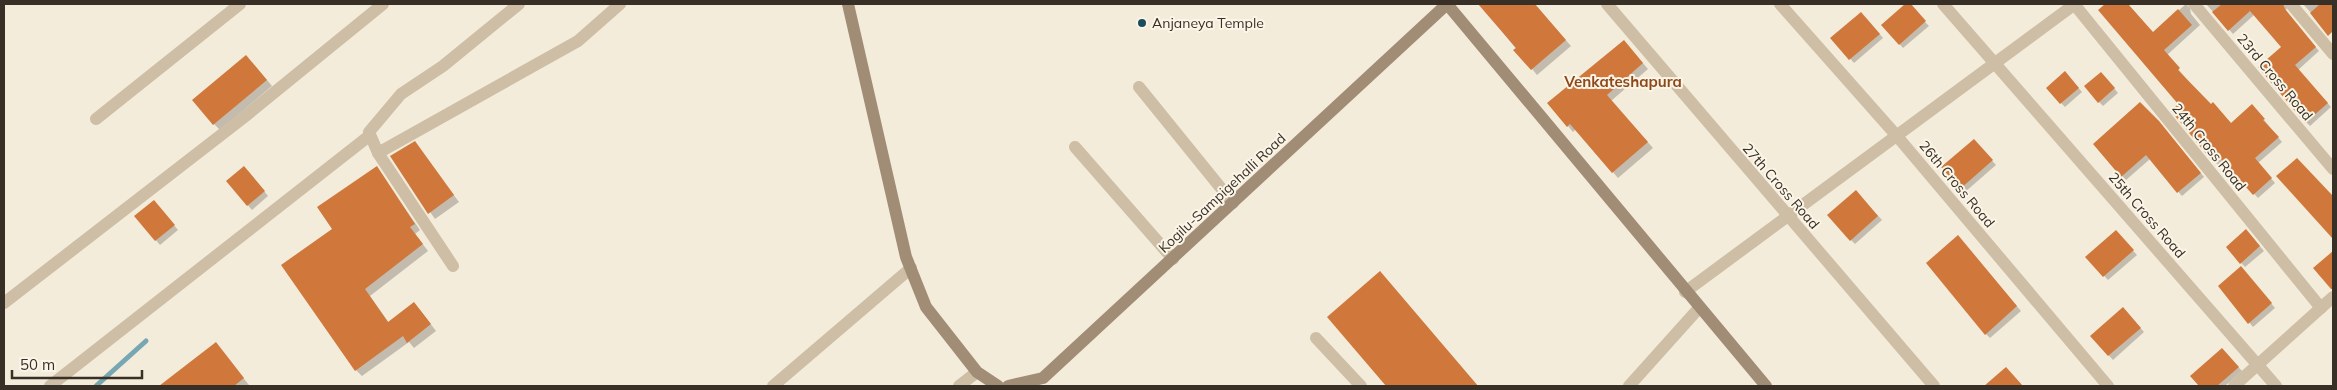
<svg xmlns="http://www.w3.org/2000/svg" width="2337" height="390" font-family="Mulish,sans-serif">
  <rect width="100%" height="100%" fill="#f4ecda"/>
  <!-- shadow -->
  <g fill="#0003">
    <polygon points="1480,4 1534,4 1571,46 1537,75"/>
    <polygon points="1907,4 1929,26 1903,48 1883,25"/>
    <polygon points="2107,4 2128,4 2153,33 2186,4 2190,8 2191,14 2200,25 2167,55 2196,91 2232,124 2256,110 2282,142 2258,163 2275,183 2258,198 2223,160 2218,165 2214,161 2180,104 2100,10"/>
    <polygon points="2206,4 2289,4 2286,10 2288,14 2319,51 2298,70 2331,107 2310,126 2306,122 2283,47 2254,15 2233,34"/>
    <polygon points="2303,4 2333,4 2333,29 2329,33"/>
    <polygon points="1865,17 1883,38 1854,63 1832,38"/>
    <polygon points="1629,47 1648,69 1611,101 1653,148 1618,178 1576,129 1573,132 1568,126"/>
    <polygon points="252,62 272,86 220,130 214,124"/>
    <polygon points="2069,77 2082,92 2065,107 2061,103"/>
    <polygon points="2105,77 2118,93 2103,106 2099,102"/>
    <polygon points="2163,127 2204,177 2182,196 2150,159 2126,180 2122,176"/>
    <polygon points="415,143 459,202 435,219 391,156"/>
    <polygon points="1978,145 1996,165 1965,192 1961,188"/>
    <polygon points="376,167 420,230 415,234 428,251 370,296 389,323 420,310 436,331 414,348 409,342 362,376 356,370 334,229"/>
    <polygon points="248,171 268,196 252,210 227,181"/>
    <polygon points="1860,196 1882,220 1855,244 1851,240"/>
    <polygon points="158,206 178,230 160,245 136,217"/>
    <polygon points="2119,235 2137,255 2108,280 2087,257"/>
    <polygon points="2250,235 2264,251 2245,267 2227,248"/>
    <polygon points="1962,241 2021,311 1990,338 1986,334"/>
    <polygon points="2245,272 2275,308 2253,327 2220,286"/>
    <polygon points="1387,280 1478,386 1388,386 1328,317"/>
    <polygon points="2126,312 2144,332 2113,360 2091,336"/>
    <polygon points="216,344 249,385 161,386"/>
    <polygon points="2226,354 2242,371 2225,386 2201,386 2192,376"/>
  </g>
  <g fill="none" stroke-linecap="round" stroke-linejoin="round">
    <!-- stream -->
    <polyline stroke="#77a7b3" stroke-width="5" points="96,386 146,341"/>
  </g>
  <!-- building -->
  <g fill="#d0783c">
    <polygon points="1478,4 1535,4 1566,40 1531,70 1513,50 1516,48"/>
    <polygon points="1905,4 1911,4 1926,21 1899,45 1881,25"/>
    <polygon points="2105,4 2128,4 2153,32 2178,9 2192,25 2164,50 2180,68 2178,70 2211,104 2213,102 2231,123 2252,104 2265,119 2263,120 2279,137 2255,158 2272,178 2253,195 2221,159 2219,157 2213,162 2171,111 2178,104 2098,10"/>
    <polygon points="2222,4 2283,4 2285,9 2316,47 2295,65 2328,103 2305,123 2258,67 2281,47 2250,11 2228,31 2212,12"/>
    <polygon points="2320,4 2333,4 2333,31 2328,36 2310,13"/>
    <polygon points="1861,12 1880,34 1849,60 1830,38"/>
    <polygon points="1624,40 1643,63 1607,95 1648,142 1612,173 1570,124 1567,127 1547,103"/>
    <polygon points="246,55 267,80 213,125 192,100"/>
    <polygon points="2065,71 2079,88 2060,104 2046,88"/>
    <polygon points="2101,72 2115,88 2098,103 2084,86"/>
    <polygon points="2140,102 2159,121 2201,173 2177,193 2146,155 2121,177 2093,144"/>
    <polygon points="1974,139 1993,160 1960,189 1941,167"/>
    <polygon points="415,141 454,195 428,214 390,156"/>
    <polygon points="2297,158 2333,196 2333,239 2276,176"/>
    <polygon points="244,166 265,191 247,206 226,181"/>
    <polygon points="377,166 415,224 410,227 423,244 365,289 388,322 414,302 431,324 407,343 403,336 355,371 281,265 332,229 317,207"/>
    <polygon points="1856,190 1878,216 1850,241 1827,215"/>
    <polygon points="154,200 175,225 155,241 134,216"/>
    <polygon points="2246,229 2260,246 2240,264 2226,247"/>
    <polygon points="2116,230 2134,250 2103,277 2085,257"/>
    <polygon points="1958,235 2017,306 1985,335 1926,263"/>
    <polygon points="2333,251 2333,289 2331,289 2313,268"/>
    <polygon points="2241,266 2272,303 2248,324 2218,286"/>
    <polygon points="1380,271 1478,386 1386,386 1327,317"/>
    <polygon points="2123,307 2141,328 2108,356 2090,336"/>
    <polygon points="216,342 244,378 234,386 159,386"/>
    <polygon points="2222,348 2239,367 2217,386 2199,386 2190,376"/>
    <polygon points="2006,367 2023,386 1984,386"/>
  </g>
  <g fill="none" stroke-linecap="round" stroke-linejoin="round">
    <!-- street -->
    <g stroke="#cdbea5" stroke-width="12">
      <polyline points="519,4 443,66 401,94 369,132 378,153 578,41 620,4"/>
      <polyline points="1607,4 1934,386"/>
      <polyline points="1780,4 1896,135 2108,386"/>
      <polyline points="1943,4 2276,386"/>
      <polyline points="2074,4 2321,308"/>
      <polyline points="2194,4 2333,169"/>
      <polyline points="2291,4 2333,54"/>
      <polyline points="1139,87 1233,203"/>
      <polyline points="96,119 240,4"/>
      <polyline points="1075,147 1173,259"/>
      <polyline points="378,153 453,266"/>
      <polyline points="1685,292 2075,4"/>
      <polyline points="4,303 243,118 383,4"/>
      <polyline points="1316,338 1361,386"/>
      <polyline points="50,386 369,136"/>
      <polyline points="773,386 911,268"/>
      <polyline points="959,386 977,372"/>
      <polyline points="1629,386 1699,308"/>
      <polyline points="2234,386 2333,297"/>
    </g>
    <!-- secondary -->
    <g stroke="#a18d76" stroke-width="12">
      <polyline points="848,4 906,257 926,307 977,372 998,386"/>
      <polyline points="1008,386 1043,378 1447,4 1766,386"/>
    </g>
  </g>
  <!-- markers -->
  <circle fill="#194d5d" stroke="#fbf5e7" stroke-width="2" cx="1142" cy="23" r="5"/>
  <g text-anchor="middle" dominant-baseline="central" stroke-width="4" stroke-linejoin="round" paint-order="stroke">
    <!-- poi labels -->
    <g font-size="14" fill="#382f27" stroke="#fbf5e7" text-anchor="start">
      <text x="1152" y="23">Anjaneya Temple</text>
    </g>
    <!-- street labels -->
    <g font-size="14" fill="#382f27" stroke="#fbf5e7">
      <text transform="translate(2275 77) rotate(50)">23rd Cross Road</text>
      <text transform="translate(2209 147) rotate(51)">24th Cross Road</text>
      <text transform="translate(1957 184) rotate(50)">26th Cross Road</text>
      <text transform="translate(1781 186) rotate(49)">27th Cross Road</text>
      <text transform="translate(1222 193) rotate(-43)">Kogilu-Sampigehalli Road</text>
      <text transform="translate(2147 215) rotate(49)">25th Cross Road</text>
    </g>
    <!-- neighbourhood labels -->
    <g font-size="15" font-weight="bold" fill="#8e4819" stroke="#fbf5e7">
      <text x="1623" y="81">Venkateshapura</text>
    </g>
  </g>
  <!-- border -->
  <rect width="2337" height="390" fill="none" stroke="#382f27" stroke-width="10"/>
  <!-- scale -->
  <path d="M12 370v8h130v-8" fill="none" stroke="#382f27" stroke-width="2.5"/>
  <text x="20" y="370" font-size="15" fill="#382f27" stroke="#fbf5e7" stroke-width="4" paint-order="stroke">50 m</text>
</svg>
